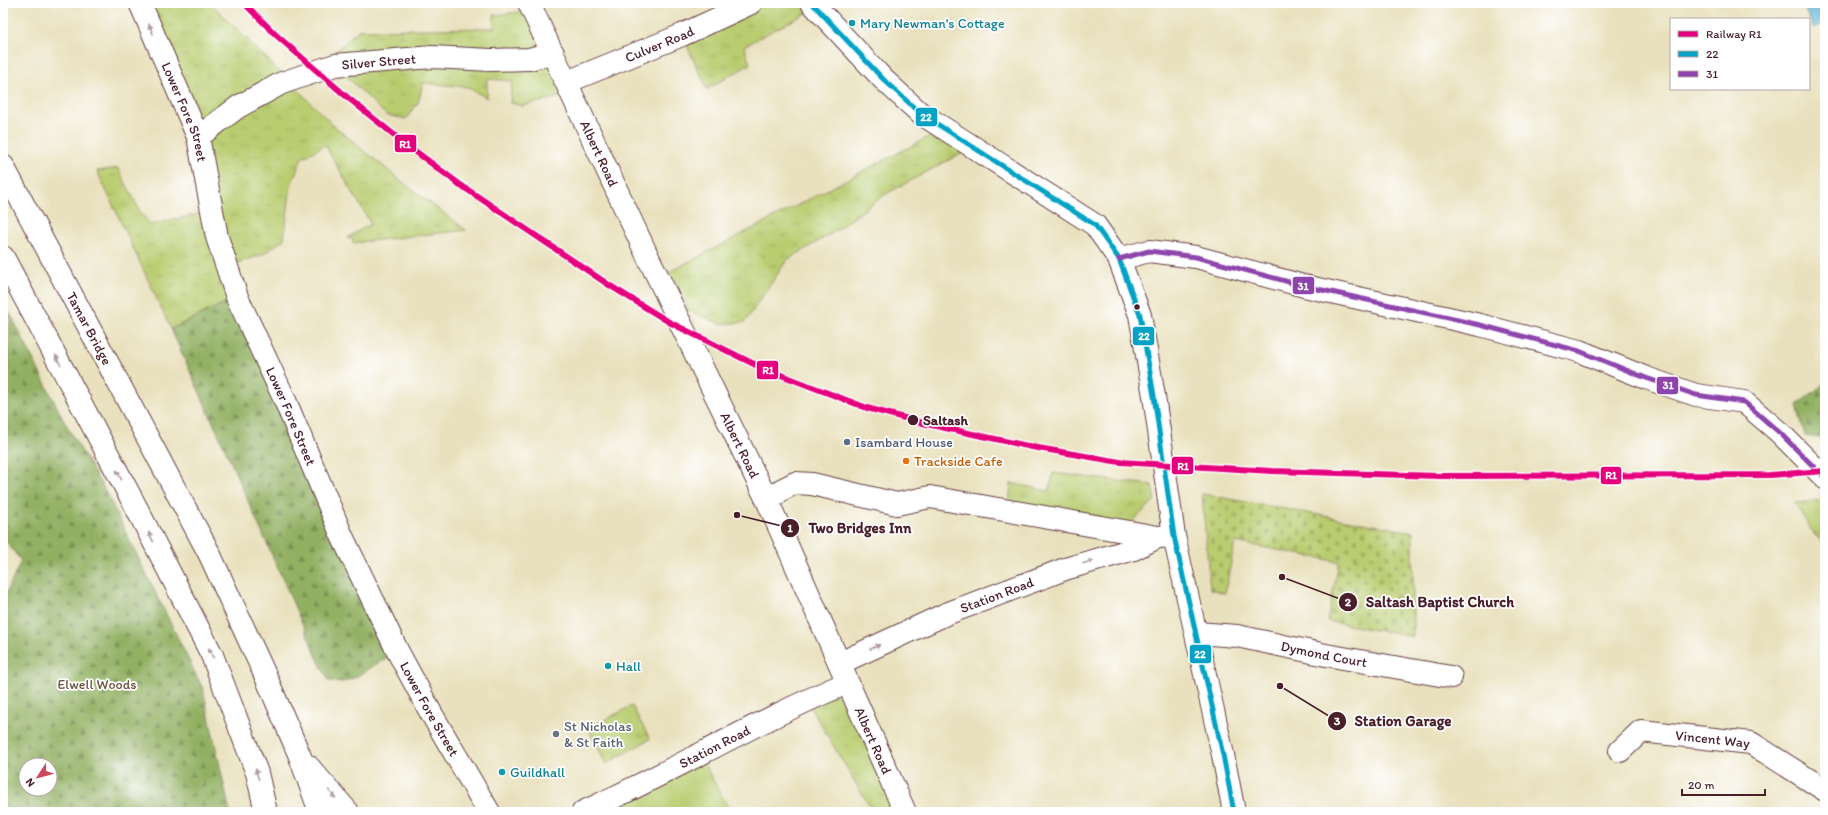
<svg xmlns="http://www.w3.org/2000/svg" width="1828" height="815" font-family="Itim,sans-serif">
  <defs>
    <pattern id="grass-tufts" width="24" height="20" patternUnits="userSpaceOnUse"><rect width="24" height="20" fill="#b9cc6f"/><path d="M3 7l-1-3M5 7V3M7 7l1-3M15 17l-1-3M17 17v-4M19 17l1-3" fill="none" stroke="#a1af60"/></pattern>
    <pattern id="forest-firs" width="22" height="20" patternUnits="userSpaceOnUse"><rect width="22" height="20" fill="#92b062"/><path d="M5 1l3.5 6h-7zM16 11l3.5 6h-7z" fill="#798f51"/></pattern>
    <pattern id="cemetery-stones" width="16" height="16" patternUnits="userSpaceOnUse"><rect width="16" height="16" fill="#b9cc6f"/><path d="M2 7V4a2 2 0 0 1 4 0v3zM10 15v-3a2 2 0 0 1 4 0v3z" fill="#a1af60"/></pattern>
    <pattern id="water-waves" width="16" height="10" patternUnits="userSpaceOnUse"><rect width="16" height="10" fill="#5fb7dc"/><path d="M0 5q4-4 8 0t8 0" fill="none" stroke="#5094b3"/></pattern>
  </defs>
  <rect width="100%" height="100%" fill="#fff"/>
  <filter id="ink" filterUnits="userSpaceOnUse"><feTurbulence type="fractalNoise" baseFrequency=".025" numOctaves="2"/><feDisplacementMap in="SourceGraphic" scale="8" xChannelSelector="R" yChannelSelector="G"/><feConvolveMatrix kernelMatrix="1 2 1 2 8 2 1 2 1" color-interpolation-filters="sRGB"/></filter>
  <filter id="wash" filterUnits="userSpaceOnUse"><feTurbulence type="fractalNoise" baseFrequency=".012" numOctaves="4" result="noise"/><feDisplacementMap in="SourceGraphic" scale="16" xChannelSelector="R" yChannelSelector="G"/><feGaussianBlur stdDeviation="0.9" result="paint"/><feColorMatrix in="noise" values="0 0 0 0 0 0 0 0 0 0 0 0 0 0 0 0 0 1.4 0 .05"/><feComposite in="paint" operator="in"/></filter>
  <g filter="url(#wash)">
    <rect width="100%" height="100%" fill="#e9e1be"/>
    <!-- grass -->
    <g fill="url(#grass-tufts)" stroke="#82764d">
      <polygon points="140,3 211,3 333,125 405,184 466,230 353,243 352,238 348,239 348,237 371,224 325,145 302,158 291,185 284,239 262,255 227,266 237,297 171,329 97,171 118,168 142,215 151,225 211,211 198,137"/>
      <polygon points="751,3 812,3 816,8 744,46 750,64 707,89 682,35"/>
      <polygon points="532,10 573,94 522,106 510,103 512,81 487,79 487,98 467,87 423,83 418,103 406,119 386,115 335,65 314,72 358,30 494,28 494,15"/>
      <polygon points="944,129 973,147 886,194 834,232 787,260 745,322 721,324 688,310 669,272"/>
      <polygon points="1053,473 1152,485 1155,500 1130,524 1009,503 1011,483 1049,491"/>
      <polygon points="1825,500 1825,545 1813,533 1795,503"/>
      <polygon points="847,683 905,812 873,812 806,700"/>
      <polygon points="632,706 650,739 606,764 588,728"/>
    </g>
    <!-- forest -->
    <g fill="url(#forest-firs)" stroke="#6e6846" fill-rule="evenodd">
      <polygon points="237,297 395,652 356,677 342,682 329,681 320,664 230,460 171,329"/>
      <path d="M10,313L64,421L108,496L203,689L230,812H3V600L21,561L3,537V455L5,452ZM26,765H50V789H26Z"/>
      <polygon points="1825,383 1825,439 1805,436 1797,405"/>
    </g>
    <!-- cemetery -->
    <polygon fill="url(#cemetery-stones)" stroke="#82764d" points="1202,494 1413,532 1413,637 1327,621 1339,562 1235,542 1225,593 1210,589"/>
    <!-- green -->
    <polygon fill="#b9cc6f" stroke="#82764d" points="699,755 731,812 589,812"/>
    <!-- water -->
    <polygon fill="url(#water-waves)" stroke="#546b84" points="1801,3 1825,3 1825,23 1814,28"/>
  </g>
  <g filter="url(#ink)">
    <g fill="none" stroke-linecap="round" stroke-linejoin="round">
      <!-- minor casing -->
      <g stroke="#623c41" stroke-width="24">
        <g id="minor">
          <path id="s1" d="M140,3L198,137L217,237L237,297L284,398L342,536L398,652L431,713L489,812"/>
          <path id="s2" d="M529,3L647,255L768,502L905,812"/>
          <polyline points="812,3 883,79 920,113 1095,225 1119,259 1140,315 1154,396 1174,536 1223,755 1234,812"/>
          <path id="s3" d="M567,82L682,35L751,3"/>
          <path id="s4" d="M198,137L238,107L282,83L335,65L432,57L491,60L529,59L553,53"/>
          <polyline points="1119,259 1149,251 1196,257 1304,286 1480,325 1579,351 1646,378 1696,395 1744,402 1780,433 1825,478"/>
          <polyline points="768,502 781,490 795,483 812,484 897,504 930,497 1158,537 1174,536"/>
          <path id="s5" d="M1197,633L1237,636L1326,655L1451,677"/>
          <path id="s6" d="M840,663L946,614L1065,569L1134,549L1158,537"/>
          <path id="s7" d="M1620,751L1641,731L1751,743L1825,790"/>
          <path id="s8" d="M583,812C672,772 756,721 847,683"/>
        </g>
      </g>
      <!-- trunk casing -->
      <g stroke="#623c41" stroke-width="24">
        <g id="trunk">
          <path id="s9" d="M3,166L209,553L266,677L299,754L320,812"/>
          <polyline points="3,257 137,509 212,655 257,773 266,812"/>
          <polyline points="308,766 348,812"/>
        </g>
      </g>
      <!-- minor -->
      <use href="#minor" stroke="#fff" stroke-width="22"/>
      <!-- trunk -->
      <use href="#trunk" stroke="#fff" stroke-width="22"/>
      <!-- bus-1 casing -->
      <g stroke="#fff" stroke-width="8">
        <polyline id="bus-1" points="812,3 883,79 920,113 1095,225 1119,259 1140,315 1154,396 1174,536 1223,755 1234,812"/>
      </g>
      <!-- bus-2 casing -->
      <g stroke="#fff" stroke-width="8">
        <polyline id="bus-2" points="1119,259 1149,251 1196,257 1304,286 1480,325 1579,351 1646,378 1696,395 1744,402 1780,433 1825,478"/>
      </g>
      <!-- bus-1 -->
      <use href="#bus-1" stroke="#04a2c6" stroke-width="5"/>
      <!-- bus-2 -->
      <use href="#bus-2" stroke="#8e44ad" stroke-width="5"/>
      <!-- rail-1 casing -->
      <g stroke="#fff" stroke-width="9">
        <polyline id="rail-1" points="244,3 276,35 347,97 403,142 459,184 609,285 669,322 760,367 867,408 927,424 1032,447 1120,462 1272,471 1439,476 1770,475 1825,471"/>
      </g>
      <!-- rail-1 -->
      <use href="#rail-1" stroke="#e5007d" stroke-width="6"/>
    </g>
    <!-- one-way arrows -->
    <defs><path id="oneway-solid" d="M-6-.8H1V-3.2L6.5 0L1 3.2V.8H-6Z"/></defs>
    <g fill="#ae9aa0">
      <use href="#oneway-solid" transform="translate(151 29) rotate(-113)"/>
      <use href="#oneway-solid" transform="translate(58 360) rotate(-118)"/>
      <use href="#oneway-solid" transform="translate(119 475) rotate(-118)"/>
      <use href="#oneway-solid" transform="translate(151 537) rotate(-117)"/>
      <use href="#oneway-solid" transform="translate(1088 562) rotate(-16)"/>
      <use href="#oneway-solid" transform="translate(875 647) rotate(-25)"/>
      <use href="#oneway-solid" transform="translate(211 653) rotate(-115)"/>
      <use href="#oneway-solid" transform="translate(257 774) rotate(-106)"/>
      <use href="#oneway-solid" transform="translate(332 794) rotate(50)"/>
    </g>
  </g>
  <!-- markers -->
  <g fill="#0f9aa8" stroke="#fff" stroke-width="1.5">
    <circle cx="852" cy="23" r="4"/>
    <circle cx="608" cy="666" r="4"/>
    <circle cx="502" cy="772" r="4"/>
  </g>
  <g fill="#4a1f2b" stroke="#fff" stroke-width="1.5">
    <circle cx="1137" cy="307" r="3.5"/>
    <circle cx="913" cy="420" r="6"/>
  </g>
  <circle fill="#5c6f8a" stroke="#fff" stroke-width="1.5" cx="847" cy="442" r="4"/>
  <circle fill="#e8710a" stroke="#fff" stroke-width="1.5" cx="906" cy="461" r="4"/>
  <circle fill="#6b7280" stroke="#fff" stroke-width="1.5" cx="556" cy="734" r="4"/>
  <g text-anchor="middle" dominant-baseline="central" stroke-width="3.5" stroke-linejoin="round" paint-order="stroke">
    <!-- culture labels -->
    <g font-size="14" fill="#0d838f" stroke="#fff" text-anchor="start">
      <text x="860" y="23">Mary Newman's Cottage</text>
      <text x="616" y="666">Hall</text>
      <text x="510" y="772">Guildhall</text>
    </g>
    <!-- street labels -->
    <g font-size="14" fill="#4a1f2b" stroke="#fff">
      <text stroke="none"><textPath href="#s3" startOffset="100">Culver Road</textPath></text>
      <text stroke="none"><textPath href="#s4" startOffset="200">Silver Street</textPath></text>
      <text stroke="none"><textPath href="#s1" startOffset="118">Lower Fore Street</textPath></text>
      <text stroke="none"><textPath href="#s2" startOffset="166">Albert Road</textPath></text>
      <text stroke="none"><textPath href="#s9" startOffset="184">Tamar Bridge</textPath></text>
      <text stroke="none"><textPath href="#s1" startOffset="442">Lower Fore Street</textPath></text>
      <text stroke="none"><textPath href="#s2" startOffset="490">Albert Road</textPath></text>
      <text stroke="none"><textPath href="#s6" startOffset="171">Station Road</textPath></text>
      <text stroke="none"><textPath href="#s5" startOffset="129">Dymond Court</textPath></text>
      <text stroke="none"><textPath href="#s1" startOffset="766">Lower Fore Street</textPath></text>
      <text stroke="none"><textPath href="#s7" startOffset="101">Vincent Way</textPath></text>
      <text stroke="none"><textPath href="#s2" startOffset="814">Albert Road</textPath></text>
      <text stroke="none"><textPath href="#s8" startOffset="147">Station Road</textPath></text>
    </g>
    <!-- stop labels -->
    <g font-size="14" font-weight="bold" fill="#4a1f2b" stroke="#fff" text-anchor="start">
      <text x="923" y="420">Saltash</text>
    </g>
    <!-- service labels -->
    <g font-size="14" fill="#4e5e75" stroke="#fff" text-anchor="start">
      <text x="855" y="442">Isambard House</text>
    </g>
    <!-- food labels -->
    <g font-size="14" fill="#c56008" stroke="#fff" text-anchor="start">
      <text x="914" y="461">Trackside Cafe</text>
    </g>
    <!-- park labels -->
    <g font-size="14" fill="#6b533f" stroke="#fff">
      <text x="97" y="684">Elwell Woods</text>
    </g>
    <!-- worship labels -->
    <g font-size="14" fill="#5b616d" stroke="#fff" text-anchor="start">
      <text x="564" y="726">St Nicholas<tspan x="564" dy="16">&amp; St Faith</tspan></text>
    </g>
  </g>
  <!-- callouts -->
  <path fill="none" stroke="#4a1f2b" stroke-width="1.5" d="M737 515L790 528M1282 577L1348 602M1280 686L1337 721"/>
  <g fill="#4a1f2b" stroke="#fff" stroke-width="1.5">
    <circle cx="737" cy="515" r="4"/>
    <circle cx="1282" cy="577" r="4"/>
    <circle cx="1280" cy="686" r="4"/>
    <circle cx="790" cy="528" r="10"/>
    <circle cx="1348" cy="602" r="10"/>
    <circle cx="1337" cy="721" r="10"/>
  </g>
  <g font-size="12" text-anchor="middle" font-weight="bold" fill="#fff">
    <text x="790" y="532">1</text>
    <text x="1348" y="606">2</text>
    <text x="1337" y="725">3</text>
  </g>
  <g font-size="15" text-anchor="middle" font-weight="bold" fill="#4a1f2b" stroke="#fff" stroke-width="3.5" stroke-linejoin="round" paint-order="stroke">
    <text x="860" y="533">Two Bridges Inn</text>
    <text x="1440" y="607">Saltash Baptist Church</text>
    <text x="1403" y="726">Station Garage</text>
  </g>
  <g stroke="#fff" stroke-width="1.5">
    <rect x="915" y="107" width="23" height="20" rx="4" fill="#04a2c6"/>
    <rect x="394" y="134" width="23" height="19" rx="4" fill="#e5007d"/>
    <rect x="1292" y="276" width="23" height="19" rx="4" fill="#8e44ad"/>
    <rect x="1132" y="326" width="23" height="20" rx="4" fill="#04a2c6"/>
    <rect x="756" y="360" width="23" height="20" rx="4" fill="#e5007d"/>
    <rect x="1656" y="376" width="23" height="19" rx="4" fill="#8e44ad"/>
    <rect x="1171" y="456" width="23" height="19" rx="4" fill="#e5007d"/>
    <rect x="1600" y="466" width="22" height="19" rx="4" fill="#e5007d"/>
    <rect x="1189" y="644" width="23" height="20" rx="4" fill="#04a2c6"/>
  </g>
  <g font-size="11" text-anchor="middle" font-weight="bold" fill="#fff">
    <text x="926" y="121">22</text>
    <text x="405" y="148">R1</text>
    <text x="1303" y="290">31</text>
    <text x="1144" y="340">22</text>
    <text x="768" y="374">R1</text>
    <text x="1668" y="389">31</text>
    <text x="1183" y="470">R1</text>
    <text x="1611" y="479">R1</text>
    <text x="1200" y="658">22</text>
  </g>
  <!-- margin -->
  <rect width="1828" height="815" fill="none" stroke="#fff" stroke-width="16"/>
  <!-- legend -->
  <rect x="1670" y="18" width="140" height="72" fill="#ffffff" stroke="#b7a5aa"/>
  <rect x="1678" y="31" width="20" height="6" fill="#e5007d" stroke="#b7a5aa"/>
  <text x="1706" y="38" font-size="12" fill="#4a1f2b">Railway R1</text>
  <rect x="1678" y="51" width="20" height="6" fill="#04a2c6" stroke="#b7a5aa"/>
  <text x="1706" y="58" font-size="12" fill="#4a1f2b">22</text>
  <rect x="1678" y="71" width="20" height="6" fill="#8e44ad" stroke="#b7a5aa"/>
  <text x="1706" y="78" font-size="12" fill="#4a1f2b">31</text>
  <!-- north arrow -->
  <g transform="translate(38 777) rotate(234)"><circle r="19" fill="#ffffff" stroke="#b7a5aa"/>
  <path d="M0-3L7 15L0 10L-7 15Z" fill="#d1495b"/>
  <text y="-6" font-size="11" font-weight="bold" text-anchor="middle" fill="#4a1f2b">N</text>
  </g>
  <!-- scale -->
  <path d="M1682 789v6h83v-6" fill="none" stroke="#4a1f2b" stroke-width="2"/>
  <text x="1688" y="789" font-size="12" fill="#4a1f2b" stroke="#ffffff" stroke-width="3" paint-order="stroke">20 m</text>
</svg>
